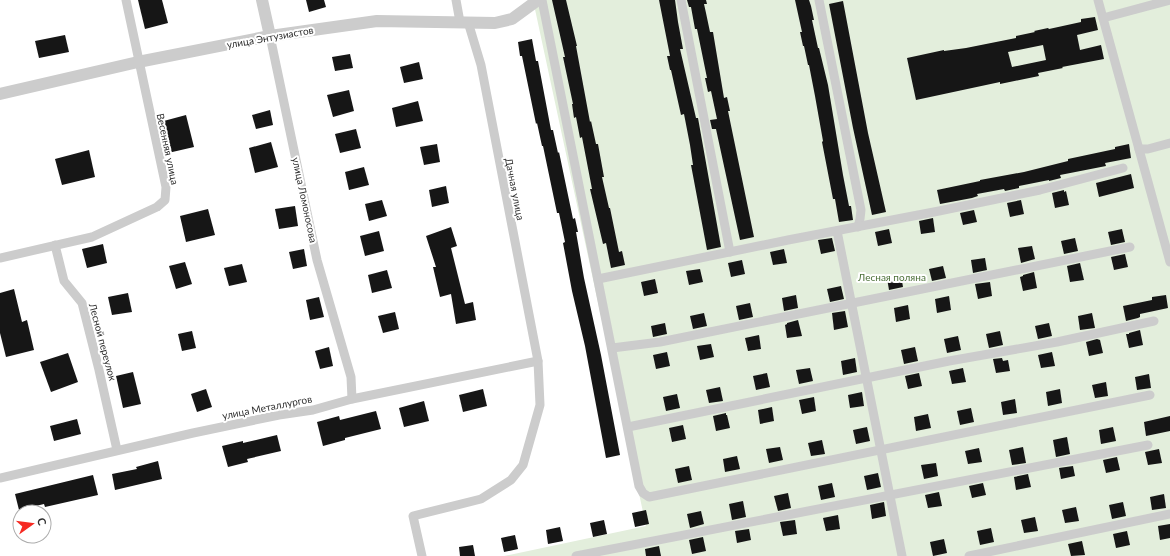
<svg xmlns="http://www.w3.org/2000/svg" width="1170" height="556" font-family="Lato,sans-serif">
  <rect width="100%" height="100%" fill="#fff"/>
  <!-- green -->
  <polygon fill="#e3eedc" points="533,0 1170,0 1170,556 504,556 646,526"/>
  <!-- building -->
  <g fill="#161616" fill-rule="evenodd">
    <polygon points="138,0 162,0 168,23 145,29"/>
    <polygon points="306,0 324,0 326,7 309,12"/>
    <polygon points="552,0 566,0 577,46 576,46 590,122 591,121 596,144 598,144 604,177 602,177 609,208 610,208 619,252 622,251 625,265 611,268 606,243 603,244 590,189 592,189 582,137 580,138 576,117 574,118 572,104 573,104 563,57 565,57"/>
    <polygon points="659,0 675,0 678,22 683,49 680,49 696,118 698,118 721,247 707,250 691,165 693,165 690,145 684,114 681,115 671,70 670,70 667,56 670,56"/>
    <polygon points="687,0 706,0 707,4 704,4 706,13 710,32 713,32 724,98 727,97 730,111 728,111 754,237 740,240 716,129 712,129 710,120 717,119 711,91 708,92 705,78 707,78 697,29 695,29 691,7 689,7"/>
    <polygon points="795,0 809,0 811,6 814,20 812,20 818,48 819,48 828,85 843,175 849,206 851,206 853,220 839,222 835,199 833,199 822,142 823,141 815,96 809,65 808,65 804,46 803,46 800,32 802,32"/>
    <polygon points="843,1 868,133 886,212 872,215 853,128 829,4"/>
    <path d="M1095,17L1098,30L1077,35L1080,50L1101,45L1104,59L1062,67L1063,68L1038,73L1039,76L1000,84V82L916,100L907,58L944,50V51L966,48L1016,38V36L1035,32L1034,31L1048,28L1049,29L1081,22V19ZM1043,45L1046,60L1012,67L1008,52Z"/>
    <polygon points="65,35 69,52 39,58 35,41"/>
    <polygon points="532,39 536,61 538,61 551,130 553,130 558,153 559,152 573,219 575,218 578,232 576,232 584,278 601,355 620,455 606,458 585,346 572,291 563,243 565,242 559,213 557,213 543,146 542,146 537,123 536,124 522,56 520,56 518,42"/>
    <polygon points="350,54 353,68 335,71 332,57"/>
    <polygon points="419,62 423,79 404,83 400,67"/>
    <polygon points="349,90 354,111 333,117 327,95"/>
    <polygon points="418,101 423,121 396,127 392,108"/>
    <polygon points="270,110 273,125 256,129 252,115"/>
    <polygon points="186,115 194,147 168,153 160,122"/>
    <polygon points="356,129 361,148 340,153 335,134"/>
    <polygon points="271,142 278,167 255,173 249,148"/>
    <polygon points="437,144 440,162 424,165 420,147"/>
    <polygon points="1129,144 1131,158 1105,163 1106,166 1060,175 1061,178 1049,181 1049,180 1019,186 1019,188 1005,191 1004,189 977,194 978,196 972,198 940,204 937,190 980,181 980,180 1024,172 1068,161 1068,159 1115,149 1115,147"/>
    <polygon points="89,150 95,177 62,185 55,159"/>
    <polygon points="364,167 369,185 349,190 345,172"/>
    <polygon points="1131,174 1134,188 1099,197 1096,183"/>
    <polygon points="446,186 449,203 432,207 429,190"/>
    <polygon points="1064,190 1064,192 1066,191 1069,205 1055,208 1052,193"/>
    <polygon points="382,200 387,216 369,221 365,204"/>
    <polygon points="1021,200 1024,214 1010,217 1007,203"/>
    <polygon points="295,206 298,226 279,229 275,209"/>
    <polygon points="208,209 215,235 186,242 180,216"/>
    <polygon points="974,210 977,222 963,225 960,213"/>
    <polygon points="933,218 935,232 921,234 919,221"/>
    <polygon points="451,227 457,246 451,248 465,304 473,302 476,320 456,324 451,294 440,297 433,267 436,267 426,236"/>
    <polygon points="889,229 892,243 878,246 875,232"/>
    <polygon points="1122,229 1125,242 1111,245 1108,232"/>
    <polygon points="379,231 384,251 365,256 360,236"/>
    <polygon points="832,238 835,251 821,254 818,240"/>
    <polygon points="1075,238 1078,251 1064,254 1061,241"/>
    <polygon points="103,244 107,263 87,268 82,249"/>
    <polygon points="1032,246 1035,259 1021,263 1018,248"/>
    <polygon points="304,249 307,266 293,269 289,252"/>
    <polygon points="784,249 787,263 773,265 770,252"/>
    <polygon points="1125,254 1128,267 1114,270 1111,257"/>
    <polygon points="985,258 987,270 973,273 971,260"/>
    <polygon points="742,260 745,274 731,277 728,263"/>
    <polygon points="185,262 192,284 176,289 169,266"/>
    <polygon points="1080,263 1084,280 1070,282 1067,266"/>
    <polygon points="242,264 247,282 229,286 224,268"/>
    <polygon points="943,266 946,278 932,281 929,269"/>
    <polygon points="700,269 703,282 689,285 686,271"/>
    <polygon points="387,270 392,288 372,293 368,275"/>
    <polygon points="1034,272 1037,288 1023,291 1020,277 1023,276 1023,275"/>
    <polygon points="901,275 903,287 889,290 887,278"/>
    <polygon points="655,279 658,293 644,296 641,282"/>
    <polygon points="990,282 992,296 978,299 975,284"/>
    <polygon points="841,286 844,299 830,302 827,289"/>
    <polygon points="14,289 22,322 27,320 34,350 6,357 0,333 0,293"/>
    <polygon points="128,293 132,312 112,315 108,297"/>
    <polygon points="796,295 798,308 784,311 782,298"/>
    <polygon points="1166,295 1168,308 1140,314 1140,317 1138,318 1126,321 1123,306 1152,300 1152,297"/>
    <polygon points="949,296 951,310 937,313 935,299"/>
    <polygon points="319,297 324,317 310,320 306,300"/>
    <polygon points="750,303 753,317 739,320 736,306"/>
    <polygon points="908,305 910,319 896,322 894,308"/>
    <polygon points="845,311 848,327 834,330 832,313"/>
    <polygon points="395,312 399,329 383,333 378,316"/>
    <polygon points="704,313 707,326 693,329 690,316"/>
    <polygon points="1092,313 1095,328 1080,330 1078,316"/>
    <polygon points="798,320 802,336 787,338 785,325 787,324 787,323"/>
    <polygon points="665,323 667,334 653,337 651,326"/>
    <polygon points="1049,323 1052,336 1038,339 1035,326"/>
    <polygon points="1140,330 1143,345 1129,348 1126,334 1129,334 1129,333"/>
    <polygon points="192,331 196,348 182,351 178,334"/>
    <polygon points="1000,331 1003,345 989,348 986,334"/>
    <polygon points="759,335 761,349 748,351 745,338"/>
    <polygon points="958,336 961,350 947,353 944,339"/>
    <polygon points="1097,339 1100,340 1103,353 1089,356 1086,342"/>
    <polygon points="711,344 714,357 700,360 697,346"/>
    <polygon points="329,347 333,366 320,369 315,351"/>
    <polygon points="915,347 918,361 904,364 901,350"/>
    <polygon points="667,352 670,366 656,369 653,355"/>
    <polygon points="1052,352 1055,366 1041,368 1038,355"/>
    <polygon points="68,353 78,382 51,392 40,362"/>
    <polygon points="855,358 857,372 843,375 841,361"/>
    <polygon points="1002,358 1003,361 1008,360 1010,371 996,373 993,359"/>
    <polygon points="810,368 813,381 799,384 796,370"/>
    <polygon points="963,368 966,382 952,384 949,371"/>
    <polygon points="133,372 141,404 123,408 116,376"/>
    <polygon points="767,373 770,387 756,390 753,376"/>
    <polygon points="919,373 922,386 908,389 905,376"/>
    <polygon points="1149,374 1151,388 1137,390 1135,377"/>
    <polygon points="1106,382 1108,396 1095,398 1092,385"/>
    <polygon points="720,387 723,401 709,403 706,390"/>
    <polygon points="206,389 212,407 197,412 191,394"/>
    <polygon points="483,389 487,406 463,412 459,395"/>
    <polygon points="1060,389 1062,403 1048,406 1046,392"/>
    <polygon points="862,392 864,406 850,408 848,395"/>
    <polygon points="677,394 680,408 666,411 663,397"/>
    <polygon points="814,397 816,411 802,414 799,400"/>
    <polygon points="1015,399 1017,413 1003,415 1001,402"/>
    <polygon points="424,401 429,421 404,427 399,408"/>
    <polygon points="772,407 774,421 760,424 758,410"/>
    <polygon points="971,408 974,422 960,425 957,411"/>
    <polygon points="376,411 381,429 345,438 345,440 323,446 317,422 339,416 340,420"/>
    <polygon points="726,413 726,415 727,415 730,428 716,431 713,416"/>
    <polygon points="928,414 931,428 916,431 914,417"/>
    <polygon points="1170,416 1170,431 1146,436 1144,422"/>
    <polygon points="77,419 81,434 54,441 50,426"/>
    <polygon points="683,425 686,439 672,442 669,428"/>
    <polygon points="867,427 870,441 856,444 853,430"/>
    <polygon points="1113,427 1116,441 1101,444 1099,430"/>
    <polygon points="277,435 281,451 247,459 248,462 228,467 222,446 243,441 243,443"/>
    <polygon points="1067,437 1070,454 1056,457 1053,440"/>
    <polygon points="822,440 825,454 811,456 808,443"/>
    <polygon points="780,447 783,460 769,463 766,449"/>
    <polygon points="1023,447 1026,463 1012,465 1009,450"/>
    <polygon points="979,448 982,462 968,464 965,451"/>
    <polygon points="1159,449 1162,463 1148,465 1145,452"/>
    <polygon points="737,456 740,469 725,472 723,459"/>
    <polygon points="1117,457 1120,470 1106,473 1103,460"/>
    <polygon points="158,461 162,479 115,490 112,474 137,469 136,467"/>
    <polygon points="936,463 938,476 924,479 921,465"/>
    <polygon points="689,466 692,480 678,483 675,469"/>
    <polygon points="1073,466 1075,476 1061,479 1059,468"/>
    <polygon points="878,473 881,487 867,490 864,476"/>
    <polygon points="1028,474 1031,487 1016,490 1014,477"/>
    <polygon points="93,475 98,495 45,507 44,504 19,510 15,494"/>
    <polygon points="832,483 835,497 821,500 818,486"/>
    <polygon points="983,483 986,495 972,498 969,486"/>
    <polygon points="939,492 942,506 928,508 925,495"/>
    <polygon points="788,493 791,508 778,511 774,496"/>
    <polygon points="1164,494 1166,508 1152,510 1150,497"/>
    <polygon points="743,501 746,517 732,520 729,504"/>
    <polygon points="884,502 886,516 872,519 870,505"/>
    <polygon points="1123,502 1126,516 1112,519 1109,505"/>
    <polygon points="1076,507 1079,521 1065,523 1062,510"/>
    <polygon points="646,510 649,524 635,527 632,513"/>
    <polygon points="701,511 704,524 690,528 687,514"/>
    <polygon points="838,515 840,529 826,531 823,518"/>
    <polygon points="1035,517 1038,531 1024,533 1021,520"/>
    <polygon points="604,520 607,534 593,537 590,523"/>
    <polygon points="795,520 797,534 783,536 780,522"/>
    <polygon points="1170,524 1170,538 1160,540 1158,526"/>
    <polygon points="560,527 563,541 548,544 546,530"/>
    <polygon points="991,528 994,542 980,545 977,531"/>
    <polygon points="749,529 751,540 737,543 735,531"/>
    <polygon points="1127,531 1130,545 1116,548 1113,534"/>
    <polygon points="515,535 518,549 504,552 501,538"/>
    <polygon points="703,537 706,551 692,554 689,540"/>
    <polygon points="944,539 947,553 933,556 930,542"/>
    <polygon points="1082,541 1085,555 1071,556 1068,544"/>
    <polygon points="473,545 475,556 460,556 459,547"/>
    <polygon points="659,546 661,556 646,556 645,549"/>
  </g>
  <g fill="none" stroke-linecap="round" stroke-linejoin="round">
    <!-- minor -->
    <g stroke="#ccc" stroke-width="9">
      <polyline points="456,0 460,22"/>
      <polyline points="542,0 639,486 643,493 649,497 1150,395"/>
      <polyline points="681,0 730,252"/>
      <polyline points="819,0 861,210 860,219 858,227"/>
      <polyline points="1098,0 1170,262"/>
      <polyline points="1103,18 1170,0"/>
      <polyline points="270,36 317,260 351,377 352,399"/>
      <polyline points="1139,149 1148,149 1170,143"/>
      <polyline points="837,231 902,556"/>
      <polyline points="55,245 64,281 82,303 99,370 117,450"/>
      <polyline points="0,258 92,237 157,207 165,200 166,187 126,0"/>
      <polyline points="598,279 788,240 939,211 1040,190 1123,168"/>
      <polyline points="612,348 660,342 1130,247"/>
      <polyline points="628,427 949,361 1057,342 1154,321"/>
      <polyline points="0,478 193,433 279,415 313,410 352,399 538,361"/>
      <polyline points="422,556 413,516 481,499 511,480 523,465 540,405 538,361 481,65 468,22"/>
      <polyline points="576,556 1148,445"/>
      <polyline points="969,556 1170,514"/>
    </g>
    <!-- tertiary -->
    <g stroke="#ccc" stroke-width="12">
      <polyline points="262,0 270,36"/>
      <polyline points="0,94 138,62 270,36 377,21 495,23 512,19 538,0"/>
    </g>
  </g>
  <g text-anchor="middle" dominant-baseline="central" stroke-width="4" stroke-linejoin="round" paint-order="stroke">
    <!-- street labels -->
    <g font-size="10" fill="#2f2f2f" stroke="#fff">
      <text transform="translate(270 37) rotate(-10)">улица Энтузиастов</text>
      <text transform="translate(168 149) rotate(78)">Весенняя улица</text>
      <text transform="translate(515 189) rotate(79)">Дачная улица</text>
      <text transform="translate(305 200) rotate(78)">улица Ломоносова</text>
      <text transform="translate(103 342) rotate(75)">Лесной переулок</text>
      <text transform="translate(267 407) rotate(-11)">улица Металлургов</text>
    </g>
    <!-- park labels -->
    <g font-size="10" fill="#4c7038" stroke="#fff">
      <text x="892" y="277">Лесная поляна</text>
    </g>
  </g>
  <!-- north arrow -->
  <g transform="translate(32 524) rotate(76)"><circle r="19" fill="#ffffff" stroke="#acacac"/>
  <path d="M0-3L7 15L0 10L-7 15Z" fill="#f62a22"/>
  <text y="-6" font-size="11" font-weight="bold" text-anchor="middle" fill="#2f2f2f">С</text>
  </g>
</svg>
